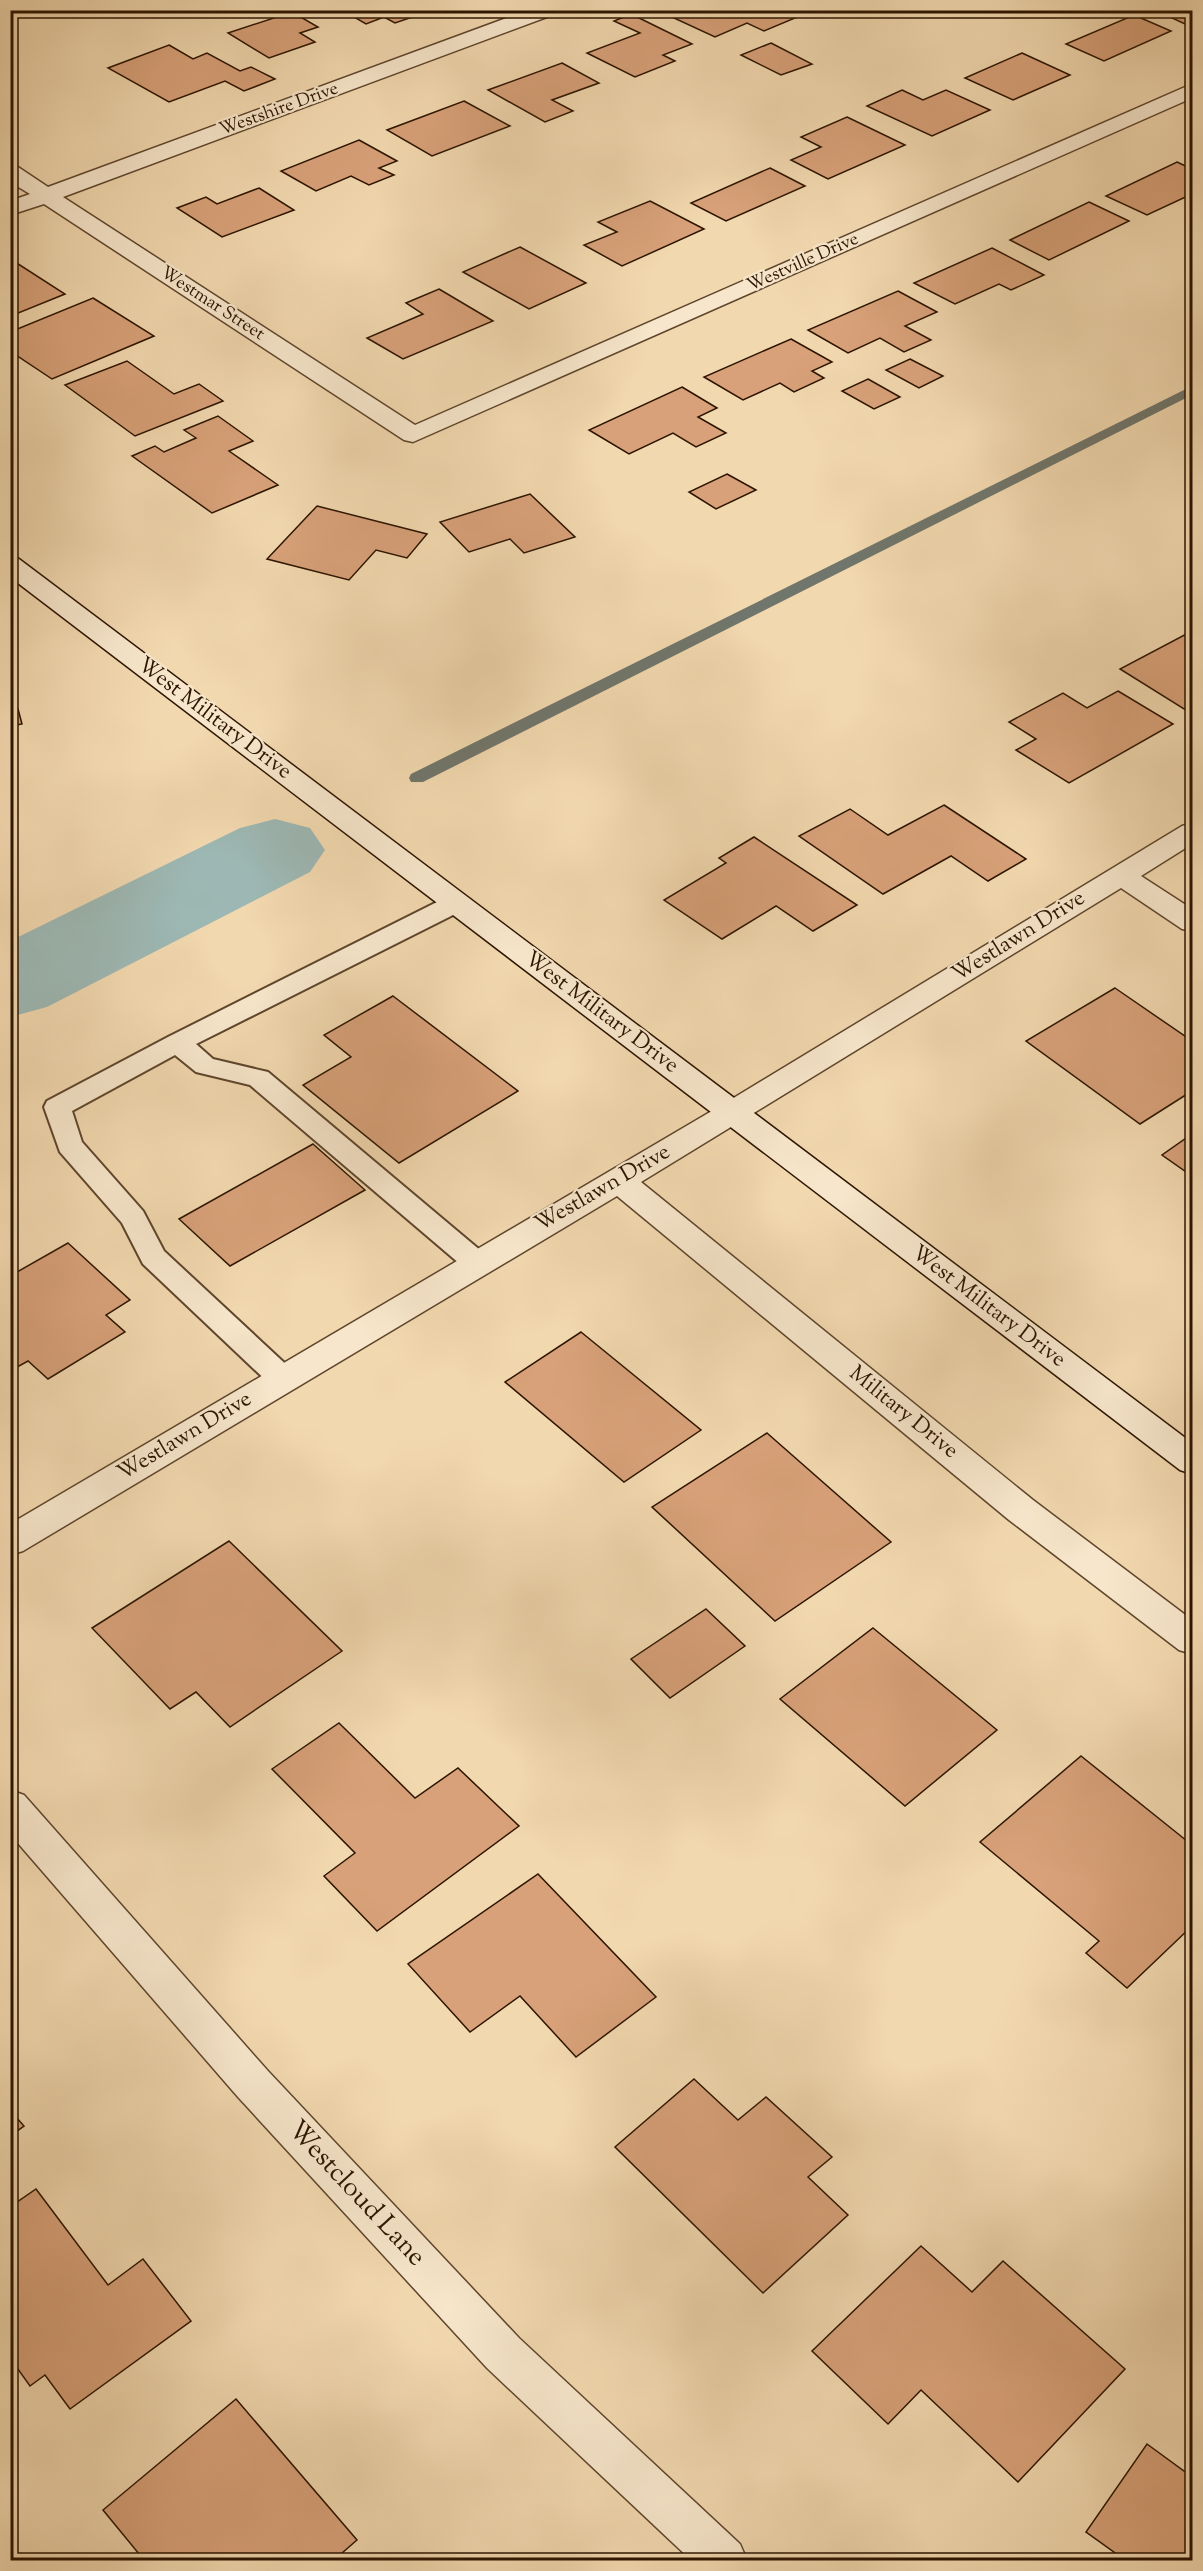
<svg xmlns="http://www.w3.org/2000/svg" width="1203" height="2571" font-family="'Sorts Mill Goudy',serif">
  <rect width="100%" height="100%" fill="#f2d8af"/>
  <filter id="stains"><feTurbulence type="fractalNoise" baseFrequency=".00333" numOctaves="4"/><feColorMatrix values="0 0 0 0 .2 0 0 0 0 .09 0 0 0 0 .02 0 0 0 .5 -.17"/></filter>
  <radialGradient id="worn" r=".72"><stop offset=".6" stop-color="#630" stop-opacity="0"/><stop offset="1" stop-color="#630" stop-opacity=".3"/></radialGradient>
  <g fill="none" stroke-linecap="round" stroke-linejoin="round">
    <!-- stream -->
    <polygon fill="#70766c" fill-rule="evenodd" points="1192,386 1192,395 423,782 411,782 409,778 411,774"/>
    <!-- river -->
    <polygon fill="#9db8b4" fill-rule="evenodd" points="275,819 310,828 325,850 310,872 47,1007 10,1017 10,941 240,828"/>
  </g>
  <!-- building -->
  <g fill="#d8a179" stroke="#2c1400" stroke-width="1.5">
    <polygon points="342,10 455,10 440,16 430,11 395,23 384,17 366,24"/>
    <polygon points="692,10 801,10 807,13 764,31 747,23 715,37 674,18"/>
    <polygon points="1155,10 1192,10 1192,22 1187,25"/>
    <polygon points="292,12 318,27 300,33 315,42 269,58 228,33"/>
    <polygon points="631,14 692,44 663,55 675,61 635,77 587,53 640,33 614,21"/>
    <polygon points="1134,15 1171,31 1104,61 1066,44"/>
    <polygon points="771,43 812,64 781,75 741,55"/>
    <polygon points="169,45 193,59 207,53 240,71 251,67 275,79 244,91 225,81 169,102 108,68"/>
    <polygon points="1022,53 1070,75 1013,100 965,78"/>
    <polygon points="562,63 599,83 552,100 573,111 545,122 488,90"/>
    <polygon points="902,90 923,100 946,90 990,110 932,136 867,106"/>
    <polygon points="464,101 510,126 432,156 387,130"/>
    <polygon points="847,117 905,145 828,179 791,160 821,147 801,137"/>
    <polygon points="359,140 397,161 379,168 394,175 369,185 351,176 316,191 281,171"/>
    <polygon points="1177,162 1192,169 1192,194 1147,215 1106,196"/>
    <polygon points="770,168 805,186 726,221 691,203"/>
    <polygon points="259,188 294,210 222,237 177,208 206,197 217,204"/>
    <polygon points="650,201 704,229 622,266 584,245 617,232 598,222"/>
    <polygon points="1089,202 1129,221 1049,260 1010,240"/>
    <polygon points="520,247 586,283 529,309 463,272"/>
    <polygon points="992,248 1044,275 1011,290 999,284 955,304 914,283"/>
    <polygon points="12,260 65,294 11,316"/>
    <polygon points="439,289 493,321 403,359 367,338 423,314 406,303"/>
    <polygon points="898,291 937,312 905,326 931,340 904,352 880,338 848,353 808,330"/>
    <polygon points="93,298 154,336 52,379 10,351 10,332"/>
    <polygon points="791,339 832,362 812,371 824,378 794,392 780,383 743,400 704,377"/>
    <polygon points="910,359 943,376 919,388 886,370"/>
    <polygon points="127,361 174,394 199,384 223,401 135,436 65,385"/>
    <polygon points="868,379 900,397 874,409 842,391"/>
    <polygon points="682,387 717,408 698,417 726,433 696,447 673,433 629,454 589,430"/>
    <polygon points="218,416 253,441 229,451 278,485 212,513 132,456 155,446 164,452 196,438 184,430"/>
    <polygon points="727,474 756,490 716,509 689,492"/>
    <polygon points="530,494 575,537 524,553 510,539 469,552 440,522"/>
    <polygon points="317,506 427,534 407,558 376,550 349,580 267,559"/>
    <polygon points="1192,631 1192,714 1120,669"/>
    <polygon points="1118,691 1173,724 1069,783 1016,750 1036,739 1009,722 1063,693 1087,708"/>
    <polygon points="18,709 22,724 10,726 10,710"/>
    <polygon points="944,805 1026,859 988,881 951,856 883,894 799,836 850,809 888,835"/>
    <polygon points="754,837 857,905 813,931 776,906 722,939 664,900 726,863 719,858"/>
    <polygon points="1115,988 1192,1041 1192,1091 1140,1124 1026,1041"/>
    <polygon points="393,996 518,1091 399,1163 303,1085 351,1057 324,1035"/>
    <polygon points="1192,1134 1192,1176 1162,1155"/>
    <polygon points="313,1144 365,1190 230,1266 179,1219"/>
    <polygon points="68,1243 130,1300 106,1315 125,1332 48,1379 28,1361 10,1371 10,1276"/>
    <polygon points="581,1332 701,1430 624,1482 505,1382"/>
    <polygon points="767,1433 891,1542 775,1621 652,1507"/>
    <polygon points="229,1541 342,1651 230,1727 196,1692 170,1709 92,1628"/>
    <polygon points="706,1609 745,1646 670,1698 631,1659"/>
    <polygon points="873,1628 997,1730 905,1806 780,1699"/>
    <polygon points="339,1723 415,1798 458,1768 519,1826 377,1931 324,1876 355,1853 272,1769"/>
    <polygon points="1081,1756 1192,1845 1192,1926 1127,1988 1086,1953 1099,1941 980,1842"/>
    <polygon points="538,1874 656,1997 576,2057 520,1996 470,2032 408,1964"/>
    <polygon points="694,2079 738,2120 766,2097 832,2157 808,2177 848,2215 763,2293 615,2147"/>
    <polygon points="10,2110 24,2126 10,2136"/>
    <polygon points="36,2189 108,2285 143,2259 191,2321 70,2409 45,2375 30,2386 10,2358 10,2207"/>
    <polygon points="921,2246 972,2292 1003,2261 1125,2369 1018,2482 921,2390 888,2424 812,2351"/>
    <polygon points="236,2399 357,2540 334,2560 144,2560 103,2510"/>
    <polygon points="1147,2444 1192,2477 1192,2560 1125,2560 1086,2532"/>
  </g>
  <g fill="none" stroke-linecap="round" stroke-linejoin="round">
    <!-- lane casing -->
    <g stroke="#5e452c" stroke-width="4">
      <polygon id="lane" points="456,895 465,897 469,903 465,909 196,1044 213,1059 268,1072 487,1256 491,1263 487,1270 477,1273 467,1270 250,1085 196,1072 175,1055 72,1111 82,1142 143,1211 164,1251 293,1371 298,1379 293,1387 283,1390 273,1387 143,1264 122,1223 60,1152 44,1107 47,1101 168,1037 447,897"/>
    </g>
    <!-- street casing -->
    <g stroke="#5e452c" stroke-width="3">
      <g id="street">
        <polygon points="528,10 558,10 555,14 63,197 415,425 1185,87 1192,85 1192,98 413,442 404,440 44,204 10,215 10,201 30,194 10,182 10,166 18,167 48,187"/>
        <polygon points="1192,823 1192,844 1141,876 1192,909 1192,931 1182,929 1121,888 641,1182 1033,1500 1192,1620 1192,1654 1179,1650 1009,1520 617,1196 23,1551 10,1555 10,1524 722,1105 1182,826"/>
        <polygon points="10,1790 24,1795 268,2071 519,2338 740,2544 747,2560 691,2560 487,2368 238,2097 10,1834"/>
      </g>
    </g>
    <!-- secondary casing -->
    <g stroke="#2c1400" stroke-width="3">
      <polygon id="secondary" points="10,556 19,559 1192,1443 1192,1474 1180,1470 10,577"/>
    </g>
    <!-- lane -->
    <use href="#lane" fill="#f7e6cb" fill-rule="evenodd"/>
    <!-- street -->
    <use href="#street" fill="#f7e6cb" fill-rule="evenodd"/>
    <!-- secondary -->
    <use href="#secondary" fill="#f7e6cb" fill-rule="evenodd"/>
  </g>
  <g text-anchor="middle" dominant-baseline="central" stroke-width="4.5" stroke-linejoin="round" paint-order="stroke">
    <!-- far-street labels -->
    <g font-size="18" fill="#2c1400" stroke="#f7e6cb">
      <text transform="translate(279 110) rotate(-20)">Westshire Drive</text>
      <text transform="translate(803 263) rotate(-24)">Westville Drive</text>
      <text transform="translate(212 304) rotate(33)">Westmar Street</text>
    </g>
    <!-- street labels -->
    <g font-size="22" fill="#2c1400" stroke="#f7e6cb">
      <text transform="translate(214 719) rotate(37)">West Military Drive</text>
      <text transform="translate(1019 937) rotate(-32)">Westlawn Drive</text>
      <text transform="translate(601 1013) rotate(37)">West Military Drive</text>
      <text transform="translate(603 1189) rotate(-30)">Westlawn Drive</text>
      <text transform="translate(988 1307) rotate(37)">West Military Drive</text>
      <text transform="translate(903 1413) rotate(39)">Military Drive</text>
      <text transform="translate(185 1437) rotate(-31)">Westlawn Drive</text>
    </g>
    <!-- near-street labels -->
    <g font-size="27" fill="#2c1400" stroke="#f7e6cb">
      <text transform="translate(356 2194) rotate(47)">Westcloud Lane</text>
    </g>
  </g>
  <!-- margin -->
  <rect width="1203" height="2571" fill="none" stroke="#f2d8af" stroke-width="36"/>
  <rect x="12" y="12" width="1179" height="2547" fill="none" stroke="#2c1400" stroke-width="3"/>
  <rect x="18" y="18" width="1167" height="2535" fill="none" stroke="#2c1400" stroke-width="1.5"/>
  <rect width="100%" height="100%" filter="url(#stains)"/>
  <rect width="100%" height="100%" fill="url(#worn)"/>
</svg>
